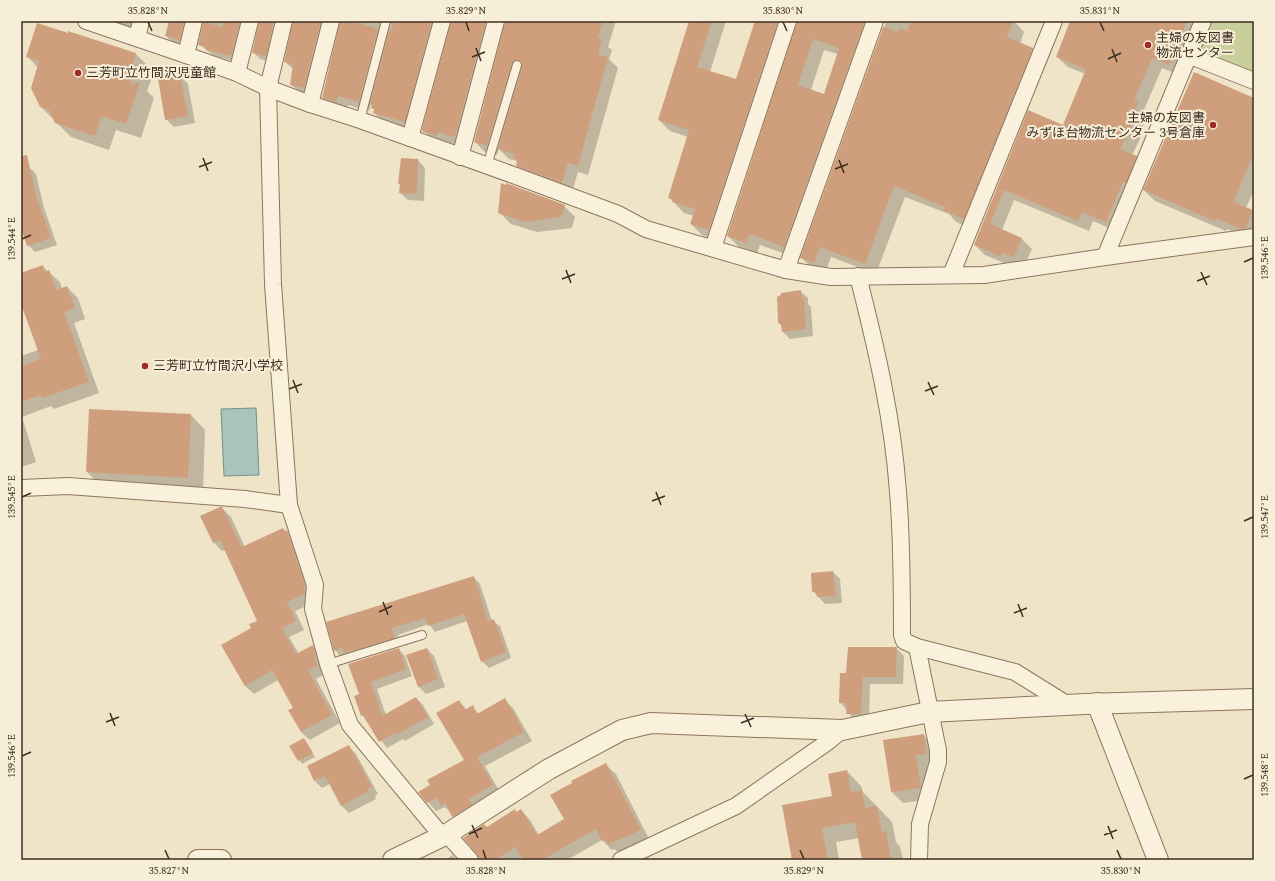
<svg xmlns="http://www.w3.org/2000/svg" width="1275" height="881" font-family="Spectral,'Noto Sans JP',serif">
  <rect width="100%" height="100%" fill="#f0e4c8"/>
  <!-- green -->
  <polygon fill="#c9cf9b" points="1212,21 1254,21 1254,75 1205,55 1201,47"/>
  <!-- water -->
  <polygon fill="#a9c4bc" stroke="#6f938a" points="256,408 259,475 224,476 221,409"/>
  <!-- shadow -->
  <g fill="#0003" fill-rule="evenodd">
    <polygon points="112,21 134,21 133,28 116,24"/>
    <polygon points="170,21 194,21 186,46 173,43 166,36"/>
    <polygon points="204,21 251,21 238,62 214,56 199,44"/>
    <polygon points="260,21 280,21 272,62 260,59 253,52"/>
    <polygon points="294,21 616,21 608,47 612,50 609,59 618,68 588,175 578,172 572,192 526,175 517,167 517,161 509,159 499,149 497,155 485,152 475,142 506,22 503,22 465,147 447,142 447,145 434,141 424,131 452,22 449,21 414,131 384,123 374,113 375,111 371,104 369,111 348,105 346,112 333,107 323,98 341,22 338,21 314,97 301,94 291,84 294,70 285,62"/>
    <path d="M690,21H726L710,72L736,80L755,21H1014L1024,32L1020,44L1032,49L1043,60L975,229L956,222L949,214L905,197L876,274L831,257L825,273L813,269L802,258L886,22L877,29L795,257L760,245L757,254L739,247L728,236L799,21L790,29L720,241L702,235L691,224L694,216L684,213L669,197L688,137L670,131L659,120ZM824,50L838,54L824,95L811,90Z"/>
    <polygon points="1077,21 1192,21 1191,23 1197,29 1179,75 1162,68 1144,110 1148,113 1141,131 1143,133 1132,155 1146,167 1116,231 1093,221 1089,231 1014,200 1002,230 1022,239 1032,249 1024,267 1013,262 1011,266 985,255 975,245 1029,112 1063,126 1085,74 1068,67 1057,57"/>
    <polygon points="79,35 136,54 151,69 148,78 151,80 147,91 154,98 141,138 116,130 109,150 71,137 41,107 38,68 27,56 78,38"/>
    <polygon points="180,76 188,84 195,123 174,127 166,119"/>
    <polygon points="1254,99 1254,190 1246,208 1254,212 1254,240 1227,229 1226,231 1155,201 1144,190"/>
    <polygon points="402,159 418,160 425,168 424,201 408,200 400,193 401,185 399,183"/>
    <polygon points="29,167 36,174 44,208 57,245 35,252 28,245 21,225 21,168"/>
    <polygon points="564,206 575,217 572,228 537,232 511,224 499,212"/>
    <polygon points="42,266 60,282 62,289 67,287 78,298 85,319 74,323 99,393 54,409 51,406 22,417 36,462 21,467 21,356 38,350 21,301 21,274"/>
    <polygon points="800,291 808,298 808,304 811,307 813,336 790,339 782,331 782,295"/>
    <polygon points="90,410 191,415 205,430 203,492 102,487 87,472"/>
    <polygon points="222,508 231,517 245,547 287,531 295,539 313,603 295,611 304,630 289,637 299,654 313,646 321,654 325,674 316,679 340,723 310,740 301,732 294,708 278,680 254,694 245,686 222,646 252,628 258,621 226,550 222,551 214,543 202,517"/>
    <polygon points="833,572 840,579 842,603 825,604 813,591"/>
    <polygon points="473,577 480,584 492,621 500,626 511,658 489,668 482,661 467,621 435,632 429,624 398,635 401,644 341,657 335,650"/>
    <polygon points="896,648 904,656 903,684 870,684 869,721 855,721 840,702 847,674"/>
    <polygon points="398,649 405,656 412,676 377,689 386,715 416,698 423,705 434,724 405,741 403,739 387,748 362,715 360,695"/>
    <polygon points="427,649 434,656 445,687 426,694 418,686"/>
    <polygon points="504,700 513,708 532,741 485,766 501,794 462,825 445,807 436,811 428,802 432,786 465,760 459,701 467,710 472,707 479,714"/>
    <polygon points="923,735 934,747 937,765 927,766 931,799 903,803 892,792"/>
    <polygon points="304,739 315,757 302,764 291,746"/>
    <polygon points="349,747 356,754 378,794 375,796 376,799 349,813 342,806 330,784 322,788 315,781"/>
    <polygon points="606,765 616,774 649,839 619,853 615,849 612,850 602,840 567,860 524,860 522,857 519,860 480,860 487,828 515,811 517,813 521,810 530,820 539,835 565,820"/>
    <polygon points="847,771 861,786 863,792 892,822 896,842 900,847 903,860 863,860 859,838 836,842 839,860 793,860 833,796"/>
    <polygon points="452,855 457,860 446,860"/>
  </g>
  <!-- building -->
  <g fill="#cf9f7d" fill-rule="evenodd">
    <polygon points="169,21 184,21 180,40 165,36"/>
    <polygon points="223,21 240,21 231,56 206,50 206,47 198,45 203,22 222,27"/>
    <polygon points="259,21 274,21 266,56 252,53"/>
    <polygon points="293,21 321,21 304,88 290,85 293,64 284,62"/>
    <polygon points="340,21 358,21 358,23 378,29 359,102 338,96 336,102 322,98"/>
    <polygon points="394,21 432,21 405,122 373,113 374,109 371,108 372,105 370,104 389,31 391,32"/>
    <polygon points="451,21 486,21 455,137 438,132 437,136 423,132 422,129"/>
    <polygon points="505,21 603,21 598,38 602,39 598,55 608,57 578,166 568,163 562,183 515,165 516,166 517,160 513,158 514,154 498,149 522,67 519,60 515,60 512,63 487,146 474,142"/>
    <polygon points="689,21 712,21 697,67 736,79 755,21 778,21 709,230 690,224 695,209 672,202 673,200 668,198 689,130 658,120"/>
    <path d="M797,21H865L784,247L749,234L746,243L727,236ZM813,39L839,48L824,94L798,85Z"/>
    <polygon points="911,21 1013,21 1007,37 1033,48 964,219 944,211 945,207 894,186 865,264 820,247 814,263 800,258 883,27 898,32 899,29 907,31"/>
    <polygon points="1070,21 1187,21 1169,65 1152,58 1134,100 1139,102 1130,121 1133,122 1120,149 1137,156 1126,183 1123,182 1106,222 1082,212 1078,221 1004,190 990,224 1022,238 1014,257 1002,252 1001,257 974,245 1028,110 1063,125 1086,69 1056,57"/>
    <polygon points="37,23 68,33 68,31 136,53 133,64 136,65 130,84 140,82 126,124 101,116 95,136 55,123 49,110 40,107 31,88 39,61 26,57"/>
    <polygon points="1194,72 1254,98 1254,153 1233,202 1253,210 1246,228 1242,229 1216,219 1215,221 1143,190"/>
    <polygon points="180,75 188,116 165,120 158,79"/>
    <polygon points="27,155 37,199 51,238 27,246 21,228 21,156"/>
    <polygon points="401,158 418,159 417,194 399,193 400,184 398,184"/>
    <polygon points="501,183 506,185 506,183 565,205 561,217 525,222 498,213"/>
    <polygon points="43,265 45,272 49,270 56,290 67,286 75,308 64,312 89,382 42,398 41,395 21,402 21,366 41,359 21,304 21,273"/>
    <polygon points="801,290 802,299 804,298 806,329 782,332 781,325 778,323 777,297 781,295 781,293"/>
    <polygon points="89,409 191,414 188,478 86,472"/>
    <polygon points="220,507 222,507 242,547 283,528 285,531 287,530 305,586 304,588 305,594 287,602 296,621 282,628 296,654 313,645 316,657 314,658 318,665 308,670 332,715 301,732 288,710 293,708 272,670 245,686 221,645 251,628 249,624 257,621 220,540 213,543 200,516"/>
    <polygon points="833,571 836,596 817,597 816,592 812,592 811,573"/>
    <polygon points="474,576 488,621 494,619 506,652 481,662 464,614 428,626 425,618 392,628 395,638 344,653 342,648 334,651 326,622"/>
    <polygon points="848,647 897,647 896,677 863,677 861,714 846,714 847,703 839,703 840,673 846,673"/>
    <polygon points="399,648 406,669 371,682 382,716 416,697 428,717 397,735 396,732 379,742 363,715 361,716 354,696 359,694 348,664"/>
    <polygon points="427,648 438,679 418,687 406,655"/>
    <polygon points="505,698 524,732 477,757 493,785 469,799 472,805 452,817 445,802 441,805 437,798 427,803 418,792 430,785 427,780 464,760 436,713 459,700 465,710 473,705 477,714"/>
    <polygon points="924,734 927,754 916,755 921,788 891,792 883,740"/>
    <polygon points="304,738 313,753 298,761 289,746"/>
    <polygon points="349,745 372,787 368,789 369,791 341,806 325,776 314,781 307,766"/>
    <polygon points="606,763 641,830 609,844 604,840 602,841 596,829 542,860 523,860 515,847 495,860 479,860 477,854 463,838 484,824 487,827 515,809 516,812 521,809 537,835 564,819 550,795 572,783 571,781"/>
    <polygon points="847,770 851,792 862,790 865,808 877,806 882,832 886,831 891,860 862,860 855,822 822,828 828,860 792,860 782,805 832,796 828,774"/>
  </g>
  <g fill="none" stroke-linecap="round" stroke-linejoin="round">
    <!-- service casing -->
    <g stroke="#8d765c" stroke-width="10">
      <g id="service">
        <polyline points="360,120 386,21"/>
        <polyline points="487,166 517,65"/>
        <polyline points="328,664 422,635"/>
      </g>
    </g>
    <!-- minor casing -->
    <g stroke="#8d765c" stroke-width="18">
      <g id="minor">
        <polyline points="86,21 186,55 237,73 268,88 310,104 360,120 516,176 618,214 646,229 786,270 831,277 984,275 1105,257 1254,237"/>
        <polyline points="284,21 268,88 273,284 289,505 315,585 313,609 328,664 350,725 442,836"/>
        <polyline points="137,38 141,21"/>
        <polyline points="186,55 194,21"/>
        <polyline points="1188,55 1254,81"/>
        <polyline points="237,73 250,21"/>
        <polyline points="310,104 331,21"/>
        <polyline points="410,138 442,21"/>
        <polyline points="460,157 496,21"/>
        <polyline points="713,248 788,21"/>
        <polyline points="1105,257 1203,21"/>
        <polyline points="786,270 875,21"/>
        <polyline points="951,275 1054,21"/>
        <path d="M858,276C876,347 893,419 898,492C902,539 902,587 902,635L904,641L917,647L1015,672L1068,705"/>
        <polyline points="21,488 68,486 245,499 289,505"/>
        <polyline points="917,647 938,750 938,762 920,824 919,860"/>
        <polyline points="447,834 470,860"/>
        <polyline points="621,860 736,806 829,741 842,730"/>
      </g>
    </g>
    <!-- tertiary casing -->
    <g stroke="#8d765c" stroke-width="22">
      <g id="tertiary">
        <polyline points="1097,703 1158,860"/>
        <polyline points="198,860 221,860"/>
        <polyline points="393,860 447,834 549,769 622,730 651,723 842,730 929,712 1085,704 1254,699"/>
      </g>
    </g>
    <!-- service -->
    <use href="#service" stroke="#faf1dc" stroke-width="8"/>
    <!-- minor -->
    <use href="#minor" stroke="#faf1dc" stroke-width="16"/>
    <!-- tertiary -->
    <use href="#tertiary" stroke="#faf1dc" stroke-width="20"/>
  </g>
  <!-- ticks -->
  <path fill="none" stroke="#3d2e20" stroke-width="1.5" d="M148,22L152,31M466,22L469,31M783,22L787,31M1100,22L1104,31M476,48L481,61M1112,49L1117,62M472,57L485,52M1108,59L1121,53M203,158L208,171M839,160L844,173M199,167L212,162M835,169L848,164M22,239L31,235M1244,262L1253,258M566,270L571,283M1201,272L1207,285M562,279L575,274M1197,281L1210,276M293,380L298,393M928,382L934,395M289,389L302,384M925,391L938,386M656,492L661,505M22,497L31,493M652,501L665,496M1244,521L1253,517M383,602L388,615M1018,604L1023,617M379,612L392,606M1014,613L1027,608M110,713L115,726M745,714L751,727M106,722L119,717M741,723L754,718M22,756L31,752M1244,779L1253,775M472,825L478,838M1108,826L1113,839M469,834L482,828M1104,835L1117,830M165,850L169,859M483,850L486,859M800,850L804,859M1117,850L1121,859"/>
  <!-- markers -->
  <g fill="#9e2a2b" stroke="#f7eed8" stroke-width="1.5">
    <circle cx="1148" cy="45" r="4"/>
    <circle cx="78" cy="73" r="4"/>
    <circle cx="1213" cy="125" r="4"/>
    <circle cx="145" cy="366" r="4"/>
  </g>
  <g text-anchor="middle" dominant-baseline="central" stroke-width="4" stroke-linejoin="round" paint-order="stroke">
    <!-- poi labels -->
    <g font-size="13" fill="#3d2e20" stroke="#f7eed8" text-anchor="start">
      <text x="1156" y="38">主婦の友図書<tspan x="1156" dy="15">物流センター</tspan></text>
      <text x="86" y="73">三芳町立竹間沢児童館</text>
      <text x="1205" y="118" text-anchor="end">主婦の友図書<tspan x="1205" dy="15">みずほ台物流センター 3号倉庫</tspan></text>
      <text x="153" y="366">三芳町立竹間沢小学校</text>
    </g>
  </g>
  <!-- border -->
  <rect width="1275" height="881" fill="none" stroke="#f7eed8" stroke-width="44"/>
  <rect x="22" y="22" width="1231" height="837" fill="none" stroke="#3d2e20" stroke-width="1.5"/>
  <g font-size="10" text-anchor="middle" fill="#3d2e20">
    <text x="148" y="14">35.828°N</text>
    <text x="466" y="14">35.829°N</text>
    <text x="783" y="14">35.830°N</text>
    <text x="1100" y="14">35.831°N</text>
    <text transform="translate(11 239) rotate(-90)" y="4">139.544°E</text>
    <text transform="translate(1264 258) rotate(-90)" y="4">139.546°E</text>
    <text transform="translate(11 497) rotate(-90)" y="4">139.545°E</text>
    <text transform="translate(1264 517) rotate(-90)" y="4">139.547°E</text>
    <text transform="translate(11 756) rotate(-90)" y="4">139.546°E</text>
    <text transform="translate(1264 775) rotate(-90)" y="4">139.548°E</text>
    <text x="169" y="874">35.827°N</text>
    <text x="486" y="874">35.828°N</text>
    <text x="804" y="874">35.829°N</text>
    <text x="1121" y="874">35.830°N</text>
  </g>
</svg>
